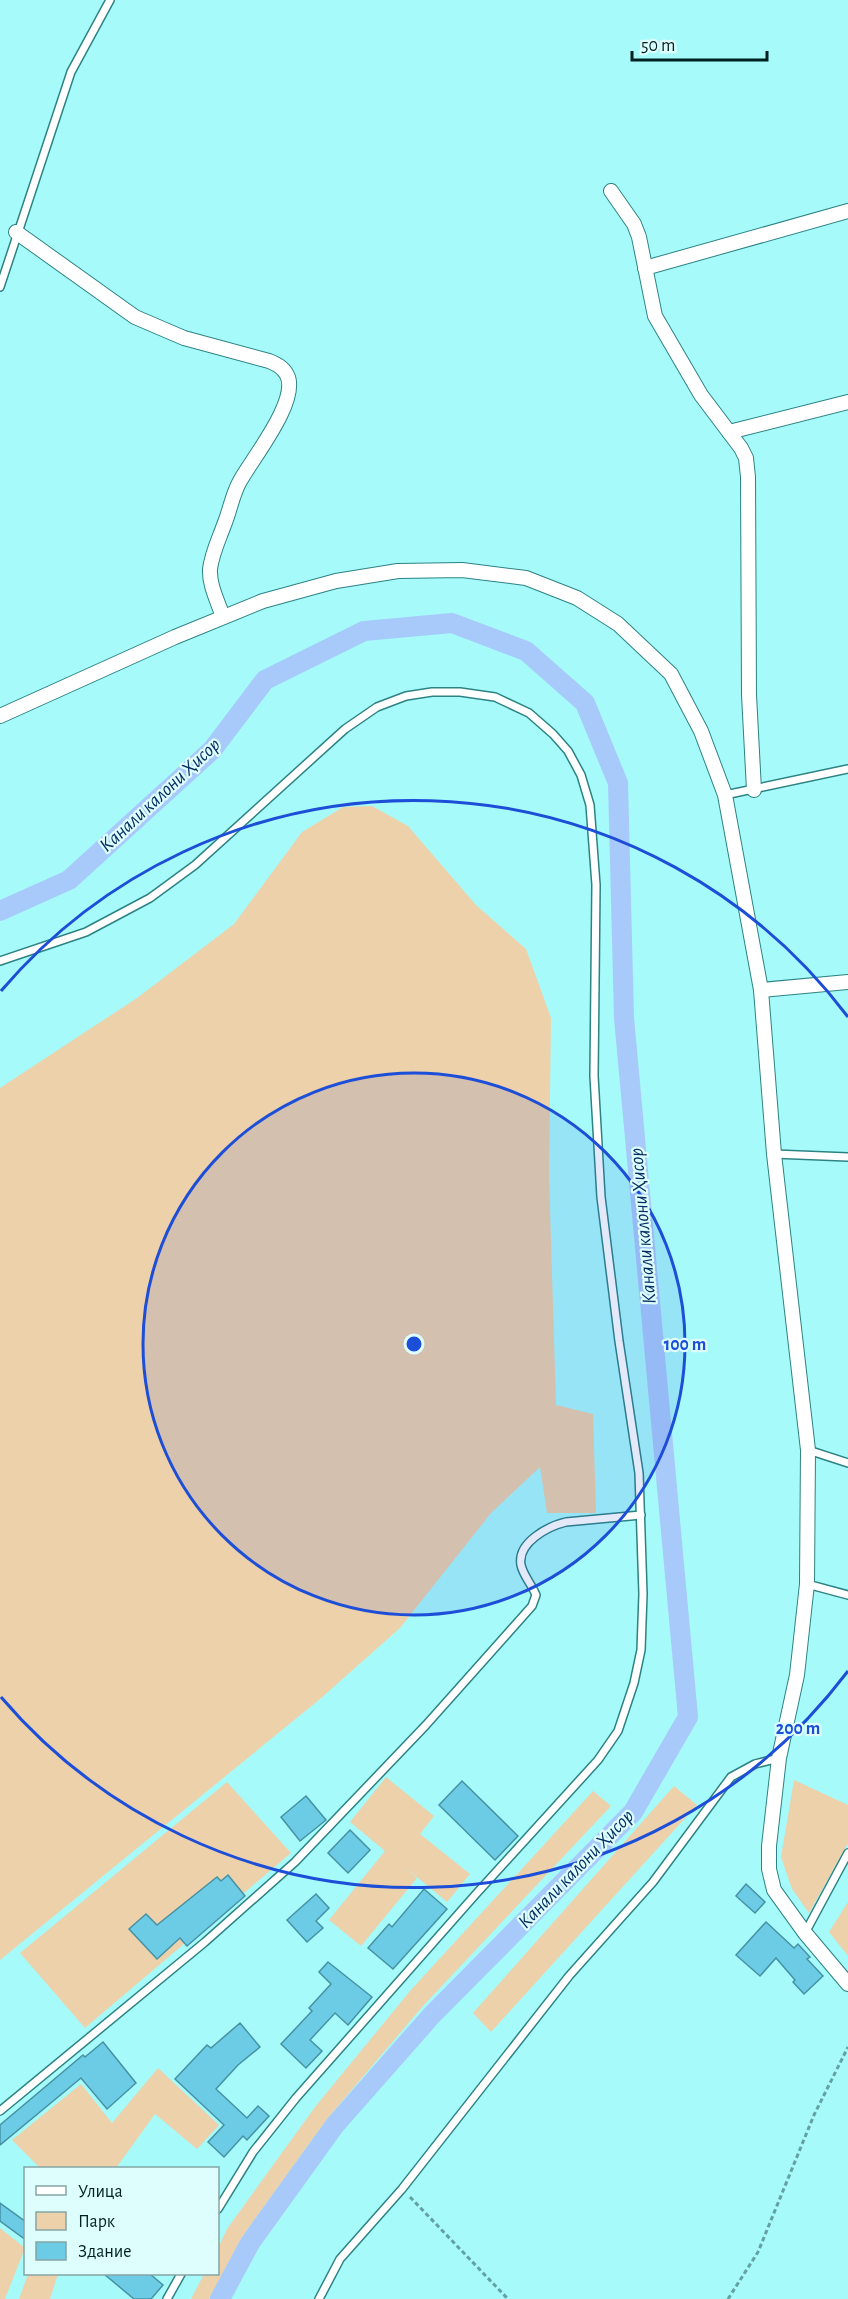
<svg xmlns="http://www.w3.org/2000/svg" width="848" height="2299" font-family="'Alegreya Sans',sans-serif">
  <rect width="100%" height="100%" fill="#a7fafa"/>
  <!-- green -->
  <g fill="#edd1aa">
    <polygon points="372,806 408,826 476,905 526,949 551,1018 549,1175 556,1405 593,1414 596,1513 547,1513 540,1467 491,1513 400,1628 320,1699 0,1960 0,1088 137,998 234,924 302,832 343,807"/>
    <polygon points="386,1777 434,1816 420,1834 470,1874 447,1902 405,1867 417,1878 361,1946 329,1920 385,1851 350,1822"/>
    <polygon points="794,1780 848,1805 848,1843 809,1913 792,1889 781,1857"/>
    <polygon points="227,1782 291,1853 85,2028 20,1953"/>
    <polygon points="674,1786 697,1805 491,2032 473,2013"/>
    <polygon points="593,1791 611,1806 423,2006 327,2119 242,2237 209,2299 191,2299 204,2274 218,2274 218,2248 227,2229 315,2107 410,1991"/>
    <polygon points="848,1902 848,1956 829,1932"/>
    <polygon points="158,2068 219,2125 197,2149 155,2114 116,2168 40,2168 12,2140 81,2084 112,2123"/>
    <polygon points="0,2228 25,2248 5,2299 0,2299"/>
    <polygon points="28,2274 58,2274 50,2299 19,2299"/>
  </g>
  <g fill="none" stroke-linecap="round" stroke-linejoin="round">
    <!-- canal -->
    <polyline stroke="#a7cafa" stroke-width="20" points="0,911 69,880 212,750 265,680 364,631 452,623 526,651 585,703 618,783 624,1018 688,1717 633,1812 431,2016 335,2125 250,2243 220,2299"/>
  </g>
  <!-- building -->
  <g fill="#6dcce5" stroke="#4692a5" stroke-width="1.5">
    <polygon points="462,1781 518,1836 495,1860 439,1805"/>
    <polygon points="306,1796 326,1820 300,1841 281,1817"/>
    <polygon points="350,1830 370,1850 348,1873 328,1853"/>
    <polygon points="228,1875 245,1896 187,1946 180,1938 157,1959 129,1929 146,1914 157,1925 217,1877 221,1881"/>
    <polygon points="746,1884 765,1902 755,1913 736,1896"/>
    <polygon points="424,1889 447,1909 393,1969 368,1948 389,1924 392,1927"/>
    <polygon points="316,1894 329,1908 316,1921 323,1928 307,1942 287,1920"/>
    <polygon points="766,1922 794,1948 798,1944 810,1957 807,1959 823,1976 804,1994 793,1982 795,1980 776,1958 760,1976 736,1955"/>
    <polygon points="328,1962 372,1997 348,2025 335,2013 310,2040 322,2051 306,2068 281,2044 312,2011 309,2008 331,1984 319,1972"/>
    <polygon points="240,2023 260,2047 238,2065 216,2089 247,2118 258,2106 269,2116 247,2140 243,2136 224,2157 208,2142 224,2125 175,2079 207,2045 211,2048"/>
    <polygon points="103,2042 136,2083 107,2109 81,2078 0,2145 0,2125 83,2055 85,2057"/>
    <polygon points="0,2203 26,2222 26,2240 0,2221"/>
    <polygon points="104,2274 150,2274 163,2285 151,2299 134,2299"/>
  </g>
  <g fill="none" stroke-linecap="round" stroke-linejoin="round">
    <!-- service casing -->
    <g stroke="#2d8384" stroke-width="10">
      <g id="service">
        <polyline points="0,287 71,72 110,0"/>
        <polyline points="725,795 848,769"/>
        <polyline points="0,961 86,932 150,898 195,865 345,729 377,707 406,696 432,692 460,692 495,697 529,713 553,734 568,751 581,775 590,805 596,885 594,1076 601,1197 619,1341 639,1473 643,1594 641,1650 634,1683 618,1731 598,1760 476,1894 296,2098 253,2152 218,2209"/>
        <polyline points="774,1154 848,1157"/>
        <polyline points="808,1450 848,1463"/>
        <polyline points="807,1584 848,1595"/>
        <polyline points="805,1933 848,1853"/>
        <path d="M0,2111L205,1942L295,1862L426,1725L532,1606L536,1595C532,1585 523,1575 521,1565C517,1542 549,1526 566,1522L641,1515"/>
        <polyline points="167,2299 181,2274"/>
        <polyline points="319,2299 340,2259 402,2189 569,1976 653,1882 731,1777 755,1764 779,1758"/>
      </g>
    </g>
    <!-- minor casing -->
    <g stroke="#2d8384" stroke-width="16">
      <g id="minor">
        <polyline points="611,191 634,224 639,237 655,316 701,395 741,448 746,458 748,477 749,695 754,790"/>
        <path d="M16,232L135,317L184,338L269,361C276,364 283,367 287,375C300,400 252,459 240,481C232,495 230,511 224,525C219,539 212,553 210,569C209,585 218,602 223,617"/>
        <polyline points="645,268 848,211"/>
        <polyline points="729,432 848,402"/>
        <polyline points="0,716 175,637 263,601 336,581 398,571 462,570 526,578 577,598 618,624 671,674 701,731 725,795 761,990 774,1154 808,1450 807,1584 797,1675 779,1758 769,1846 769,1869 774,1890 805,1933 848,1984"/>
        <polyline points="761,990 848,982"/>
      </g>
    </g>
    <!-- path -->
    <g stroke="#63a1a2" stroke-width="3" stroke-dasharray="4.5 3" stroke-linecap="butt">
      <polyline points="410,2197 508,2299"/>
      <polyline points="728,2299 758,2252 814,2115 848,2047"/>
    </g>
    <!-- service -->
    <use href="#service" stroke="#fff" stroke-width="7"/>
    <!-- minor -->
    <use href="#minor" stroke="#fff" stroke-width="14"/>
  </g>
  <!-- distance rings -->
  <circle cx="414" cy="1344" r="271" fill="#1d4ed8" fill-opacity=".12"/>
  <g fill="none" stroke="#1d4ed8" stroke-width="3">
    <circle cx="414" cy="1344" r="271"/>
    <path d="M848 1671A543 543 0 0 1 1 1697M1 991A543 543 0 0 1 848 1017"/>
  </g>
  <g text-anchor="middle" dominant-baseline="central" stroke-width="4.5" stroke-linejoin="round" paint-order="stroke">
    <!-- water labels -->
    <g font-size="20" font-style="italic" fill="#063063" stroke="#defdfd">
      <text transform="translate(160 795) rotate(-43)">Канали калони Ҳисор</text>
      <text transform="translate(643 1226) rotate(-95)">Канали калони Ҳисор</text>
      <text transform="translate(576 1869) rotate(-46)">Канали калони Ҳисор</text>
    </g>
  </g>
  <circle cx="414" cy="1344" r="9" fill="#1d4ed8" stroke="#defdfd" stroke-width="3"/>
  <g font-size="18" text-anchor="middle" font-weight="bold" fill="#1d4ed8" stroke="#defdfd" stroke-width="4.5" stroke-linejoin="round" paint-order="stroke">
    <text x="685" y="1350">100 m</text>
    <text x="798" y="1734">200 m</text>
  </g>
  <!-- legend -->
  <rect x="24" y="2167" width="195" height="108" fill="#defdfd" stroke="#85a5a5" stroke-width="1.5"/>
  <rect x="36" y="2186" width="30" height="9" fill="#ffffff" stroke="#85a5a5" stroke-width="1.5"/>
  <text x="78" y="2197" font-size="18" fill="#002122">Улица</text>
  <rect x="36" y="2212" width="30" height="18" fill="#edd1aa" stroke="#85a5a5" stroke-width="1.5"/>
  <text x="78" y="2227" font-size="18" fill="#002122">Парк</text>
  <rect x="36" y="2242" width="30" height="18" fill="#6dcce5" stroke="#85a5a5" stroke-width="1.5"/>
  <text x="78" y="2257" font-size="18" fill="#002122">Здание</text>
  <!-- scale -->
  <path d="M632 51v9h135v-9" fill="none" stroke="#002122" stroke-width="3"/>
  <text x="641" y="51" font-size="18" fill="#002122" stroke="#defdfd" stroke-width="4.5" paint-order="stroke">50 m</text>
</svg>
